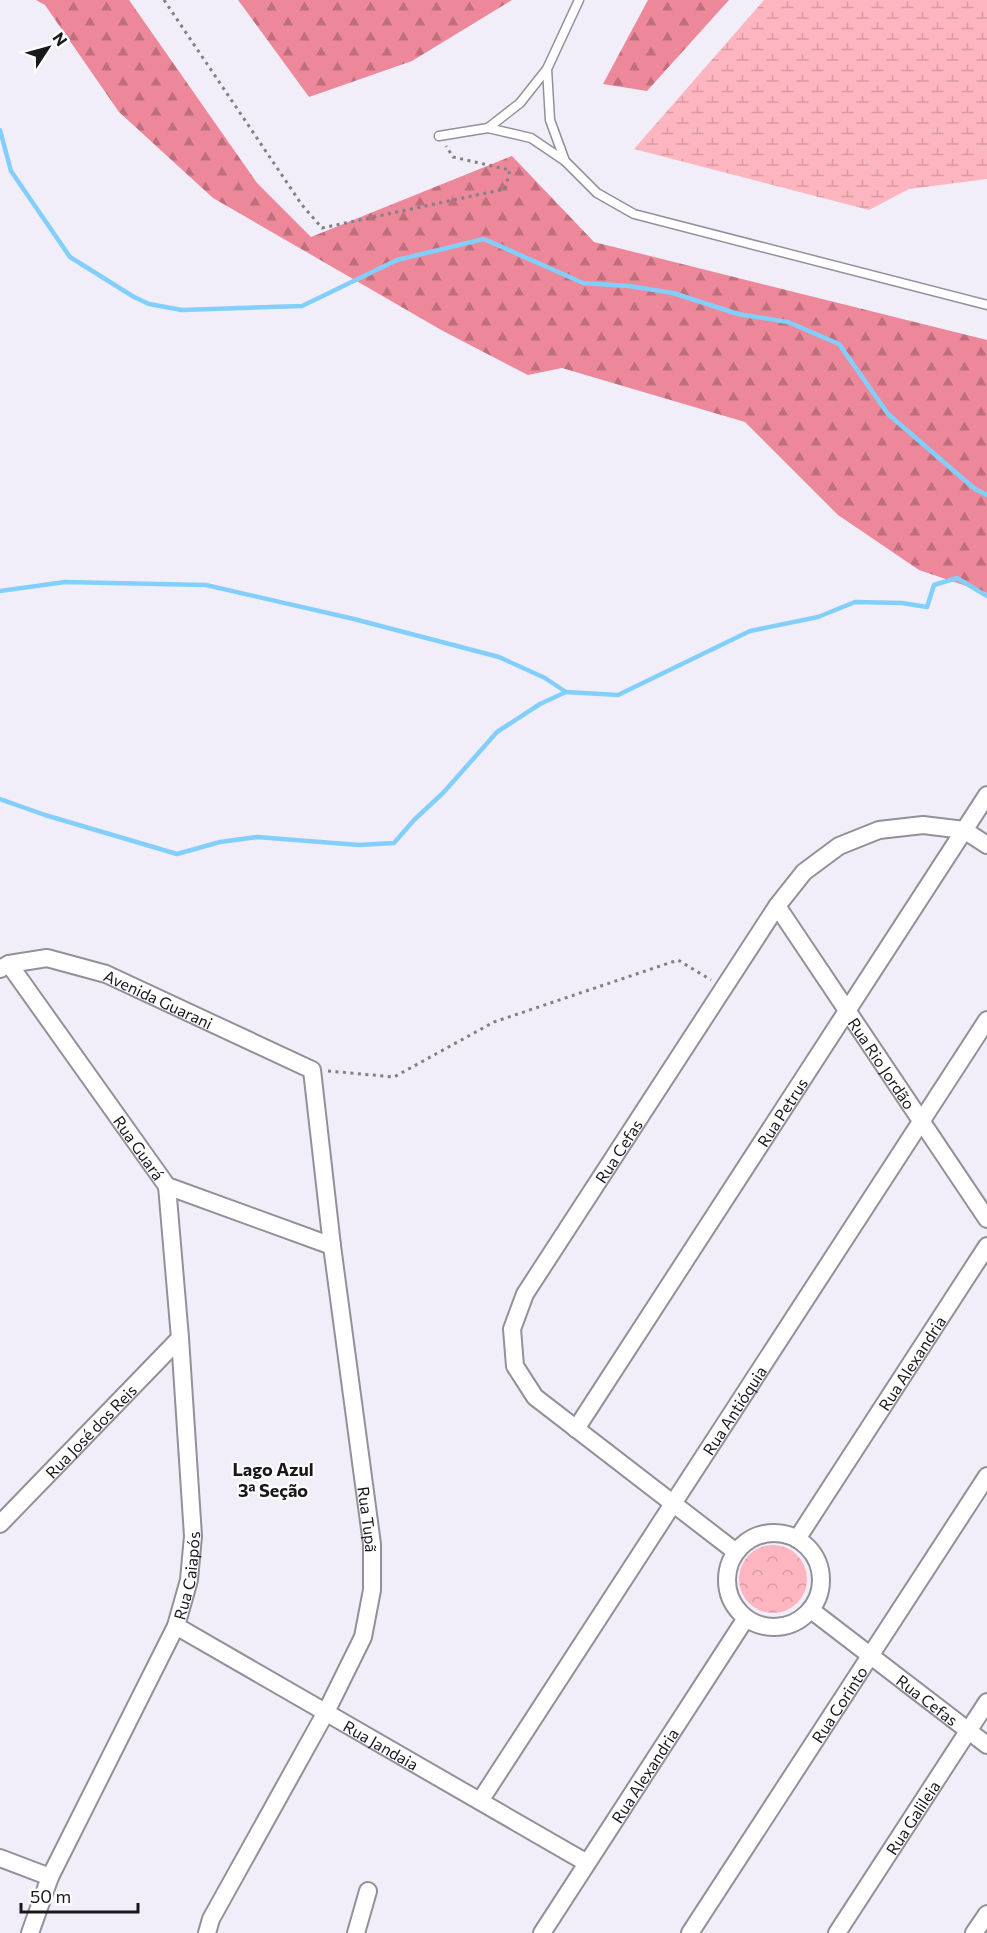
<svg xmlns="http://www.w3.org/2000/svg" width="987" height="1933" font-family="Commissioner,sans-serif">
  <defs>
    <pattern id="forest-firs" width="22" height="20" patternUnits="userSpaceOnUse" patternTransform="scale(1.5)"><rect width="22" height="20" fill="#ec8899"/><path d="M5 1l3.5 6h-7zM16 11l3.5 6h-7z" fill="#be6e7c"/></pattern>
    <pattern id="wetland-marsh" width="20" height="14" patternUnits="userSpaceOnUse" patternTransform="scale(1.5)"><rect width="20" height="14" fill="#fdb5c0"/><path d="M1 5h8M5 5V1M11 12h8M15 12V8" fill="none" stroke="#d89ba4"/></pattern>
    <pattern id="park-crowns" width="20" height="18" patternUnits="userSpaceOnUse" patternTransform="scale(1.5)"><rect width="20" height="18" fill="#fdb5c0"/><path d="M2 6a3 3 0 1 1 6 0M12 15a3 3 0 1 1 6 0" fill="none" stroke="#d89ba4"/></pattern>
  </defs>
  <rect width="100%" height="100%" fill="#f2eef9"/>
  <!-- forest -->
  <g fill="url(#forest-firs)">
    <polygon points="36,0 129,0 257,183 311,237 512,156 594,242 987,340 987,593 919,570 838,515 745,422 562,368 528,375 443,331 213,198 119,112 45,5"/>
    <polygon points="238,0 512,0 412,61 309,97"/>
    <polygon points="648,0 729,0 647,91 603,84"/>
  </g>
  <!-- wetland -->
  <polygon fill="url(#wetland-marsh)" points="764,0 987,0 987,179 909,189 869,210 634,149"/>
  <!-- park -->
  <circle fill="url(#park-crowns)" cx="773" cy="1579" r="34"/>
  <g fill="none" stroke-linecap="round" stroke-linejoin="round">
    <!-- stream -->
    <g stroke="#83cffb" stroke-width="4.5">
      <polyline points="0,130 11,171 70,257 134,297 149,304 182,310 302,306 397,260 484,239 583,283 629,286 673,293 738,314 788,322 839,344 888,414 975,489 987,495"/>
      <polyline points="0,591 65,582 206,585 354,619 499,657 545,678 566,692"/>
      <polyline points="0,799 45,815 177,854 220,842 257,837 359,845 394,843 414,820 443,793 497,732 540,704 566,692 618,695 750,631 818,617 855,602 902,603 927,607 934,585 957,578 987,596"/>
    </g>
    <!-- service casing -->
    <g stroke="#94909a" stroke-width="11">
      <g id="service">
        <polyline points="579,0 547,69 550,120 565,161 597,193 634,214 987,305"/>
        <polyline points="547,69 520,103 488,128 531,138 565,161"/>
        <polyline points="439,136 488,128"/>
      </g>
    </g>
    <!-- minor casing -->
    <g stroke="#94909a" stroke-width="20">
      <g id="minor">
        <path id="s1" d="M777,906L987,1219"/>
        <path id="s2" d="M9,964L167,1186L332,1246"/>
        <path id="s3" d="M0,969L9,964L47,958L106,974L312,1070L332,1246L372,1544V1590L363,1637L326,1712L211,1919L207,1933"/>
        <path id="s4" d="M576,1429L987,795"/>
        <path id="s5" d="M0,1524L180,1338"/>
        <circle cx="774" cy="1580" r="47"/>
        <path id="s6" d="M797,1539L987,1246"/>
        <path id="s7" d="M736,1552L535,1397L515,1366L512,1329L525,1294L777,906L804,872L839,846L879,830L923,825L964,830L987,845"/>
        <path id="s8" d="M811,1610L987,1745"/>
        <path id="s9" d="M176,1626L587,1863"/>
        <path id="s10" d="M480,1801L987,1020"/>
        <polyline points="0,1858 50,1877"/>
        <path id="s11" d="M30,1933L50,1877L176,1626L189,1580L193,1536L180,1338L167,1186"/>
        <polyline points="356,1933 368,1891"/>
        <path id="s12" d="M542,1933L746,1618"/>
        <path id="s13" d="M690,1933L987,1476"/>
        <path id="s14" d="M837,1933L987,1702"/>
        <polyline points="974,1933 987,1914"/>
      </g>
    </g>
    <!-- path -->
    <g stroke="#827f87" stroke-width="3" stroke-dasharray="3 4.5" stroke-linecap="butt">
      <polyline points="164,0 302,205 322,228 505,189 510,170 453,157 446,146"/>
      <polyline points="328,1071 394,1077 494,1022 678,960 711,980"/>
    </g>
    <!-- service -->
    <use href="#service" stroke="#fff" stroke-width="8"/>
    <!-- minor -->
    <use href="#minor" stroke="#fff" stroke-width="16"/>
  </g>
  <g text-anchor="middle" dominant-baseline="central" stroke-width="4.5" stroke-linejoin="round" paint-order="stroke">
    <!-- street labels -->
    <g font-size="16" fill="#18171b" stroke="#fefefe">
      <text stroke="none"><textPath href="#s3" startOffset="168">Avenida Guarani</textPath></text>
      <text stroke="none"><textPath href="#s1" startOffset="189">Rua Rio Jordão</textPath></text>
      <text stroke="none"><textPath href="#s4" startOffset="378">Rua Petrus</textPath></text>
      <text stroke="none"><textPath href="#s2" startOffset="225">Rua Guará</textPath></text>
      <text stroke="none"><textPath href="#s7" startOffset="536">Rua Cefas</textPath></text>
      <text stroke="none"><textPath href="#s6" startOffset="210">Rua Alexandria</textPath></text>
      <text stroke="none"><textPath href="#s10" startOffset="466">Rua Antióquia</textPath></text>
      <text stroke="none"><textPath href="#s5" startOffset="130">Rua José dos Reis</textPath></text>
      <text stroke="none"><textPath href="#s3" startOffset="790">Rua Tupã</textPath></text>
      <text stroke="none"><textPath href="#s11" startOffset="392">Rua Caiapós</textPath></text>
      <text stroke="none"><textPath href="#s8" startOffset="147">Rua Cefas</textPath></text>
      <text stroke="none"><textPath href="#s13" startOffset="273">Rua Corinto</textPath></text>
      <text stroke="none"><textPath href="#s9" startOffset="237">Rua Jandaia</textPath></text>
      <text stroke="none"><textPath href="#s12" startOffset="188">Rua Alexandria</textPath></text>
      <text stroke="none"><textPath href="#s14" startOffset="138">Rua Galileia</textPath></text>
    </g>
    <!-- neighbourhood labels -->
    <g font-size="18" font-weight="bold" fill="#18171b" stroke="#fefefe">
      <text x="273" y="1469">Lago Azul<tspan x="273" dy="21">3ª Seção</tspan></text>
    </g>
  </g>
  <!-- north arrow -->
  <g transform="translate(48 48) rotate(54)" stroke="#fefefe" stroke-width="4.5" paint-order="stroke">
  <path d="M0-4.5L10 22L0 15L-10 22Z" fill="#18171b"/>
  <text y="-9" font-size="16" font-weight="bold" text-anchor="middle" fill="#18171b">N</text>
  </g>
  <!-- scale -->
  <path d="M21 1903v9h117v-9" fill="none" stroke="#18171b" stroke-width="3"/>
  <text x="30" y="1903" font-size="18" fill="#18171b" stroke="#fefefe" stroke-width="4.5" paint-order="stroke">50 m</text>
</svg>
